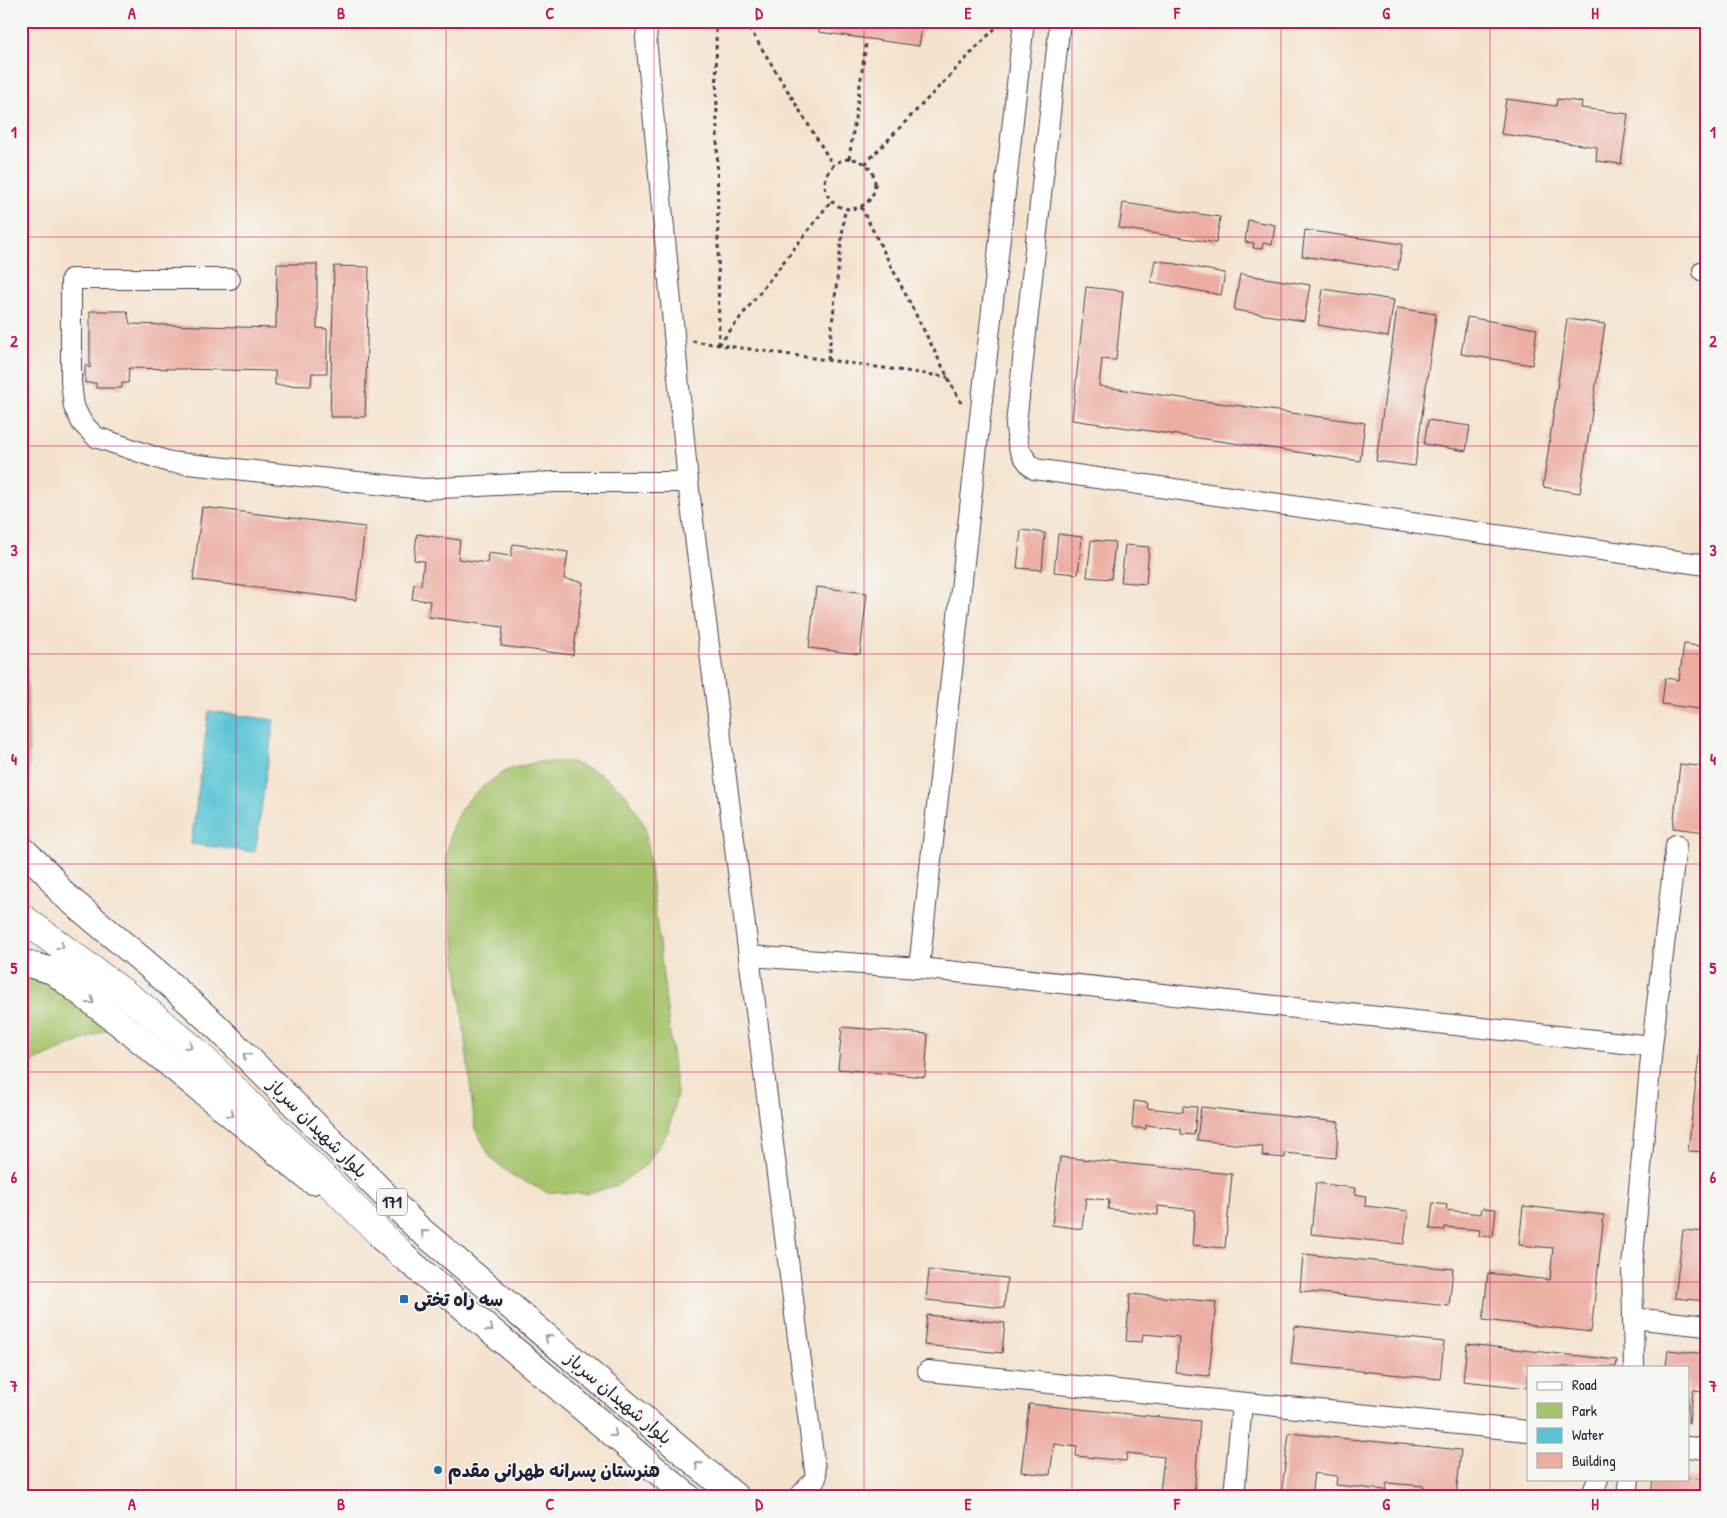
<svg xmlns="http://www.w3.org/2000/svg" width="1727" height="1518" font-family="'Patrick Hand','Playpen Sans Arabic',sans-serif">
  <rect width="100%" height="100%" fill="#f6f6f2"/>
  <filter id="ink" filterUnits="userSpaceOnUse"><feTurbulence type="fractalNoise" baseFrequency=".02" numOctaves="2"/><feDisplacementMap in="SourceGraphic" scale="10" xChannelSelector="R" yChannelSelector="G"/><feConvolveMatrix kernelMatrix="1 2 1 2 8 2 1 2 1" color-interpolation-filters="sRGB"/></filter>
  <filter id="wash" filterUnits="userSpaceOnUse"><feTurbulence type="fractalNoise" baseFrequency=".0096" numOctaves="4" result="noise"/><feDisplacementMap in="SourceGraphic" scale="20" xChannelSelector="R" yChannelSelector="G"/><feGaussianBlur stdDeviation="1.12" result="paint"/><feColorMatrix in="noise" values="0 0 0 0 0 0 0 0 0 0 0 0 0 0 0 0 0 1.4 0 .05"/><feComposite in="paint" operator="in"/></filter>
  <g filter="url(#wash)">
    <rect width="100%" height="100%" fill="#f4e2cc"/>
    <!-- green -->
    <g fill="#a5c36b" stroke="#647253">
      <polygon points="21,449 29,764 28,843 21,834"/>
      <path d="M537,762H571L600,774L625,793L645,826L677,1093L669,1130L647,1164L618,1185L585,1194L547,1192L514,1177L491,1158L475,1129L446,866C449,827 455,807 488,783C493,780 498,775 504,772C513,767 527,765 537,762Z"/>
      <polygon points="21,969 46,976 113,1027 21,1067"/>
    </g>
    <!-- water -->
    <polygon fill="#5ac4d5" stroke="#3e7388" points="209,711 274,720 255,852 191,844"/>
    <g id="blocks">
      <!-- building -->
      <g fill="#ecaea3">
        <polygon points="820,21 923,21 919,46 819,32"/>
        <polygon points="1506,99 1556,106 1557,99 1582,102 1581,108 1628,114 1621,164 1596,161 1597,147 1501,134"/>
        <polygon points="1123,203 1220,217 1216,243 1119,228"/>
        <polygon points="1248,220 1275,225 1272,245 1263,243 1262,249 1253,248 1254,243 1245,242"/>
        <polygon points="1305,230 1402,244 1398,270 1302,256"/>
        <polygon points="1155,260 1225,273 1221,295 1151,282"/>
        <polygon points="277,264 317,264 317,328 327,329 327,373 312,373 311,386 275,385 275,371 129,368 128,383 122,383 122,388 96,388 96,383 85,383 85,365 90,368 90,311 127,311 130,324 276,328"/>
        <polygon points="334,266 369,267 365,417 330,417"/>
        <polygon points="1240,274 1310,285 1304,321 1234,310"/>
        <polygon points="1086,287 1123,291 1116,360 1102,359 1099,386 1167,396 1365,423 1360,461 1072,420"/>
        <polygon points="1323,289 1394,300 1388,337 1318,325"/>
        <polygon points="1397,308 1436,314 1415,466 1376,461"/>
        <polygon points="1467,317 1537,329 1532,365 1461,354"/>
        <polygon points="1567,319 1605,324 1580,493 1543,487"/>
        <polygon points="1428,420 1470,426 1466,451 1424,444"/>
        <polygon points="202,507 365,527 356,600 193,580"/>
        <polygon points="1021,530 1045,533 1042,570 1017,568"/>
        <polygon points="417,534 460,540 458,559 487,563 488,553 511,556 513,544 568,552 564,579 583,582 573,655 501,646 503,627 428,617 430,601 412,599 414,584 421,585 424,561 414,560"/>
        <polygon points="1058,534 1082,537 1078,574 1054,572"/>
        <polygon points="1091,540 1115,542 1111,579 1087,577"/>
        <polygon points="1125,545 1149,547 1146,584 1121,582"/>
        <polygon points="816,587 867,593 860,654 809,648"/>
        <polygon points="1684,644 1706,647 1706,710 1662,704 1665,678 1679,680"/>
        <polygon points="1680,764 1706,767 1705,832 1673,828"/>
        <polygon points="842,1027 928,1034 925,1077 838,1069"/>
        <polygon points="1701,1037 1706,1038 1706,1152 1688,1151"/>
        <polygon points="1134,1101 1148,1103 1147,1108 1183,1112 1183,1106 1197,1107 1194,1135 1181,1134 1181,1129 1146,1125 1146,1129 1132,1127"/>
        <polygon points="1201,1107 1339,1122 1336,1158 1285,1153 1285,1158 1262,1156 1263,1147 1197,1140"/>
        <polygon points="1060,1157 1232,1174 1225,1248 1192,1245 1195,1210 1158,1206 1158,1215 1108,1209 1109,1200 1086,1198 1082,1229 1052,1225"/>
        <polygon points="1316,1183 1355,1188 1354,1194 1366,1196 1365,1206 1408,1211 1404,1244 1311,1234"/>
        <polygon points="1433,1203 1447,1205 1446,1210 1481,1214 1482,1208 1496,1209 1493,1237 1479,1236 1480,1230 1445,1227 1445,1230 1430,1229"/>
        <polygon points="1523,1206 1604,1215 1591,1332 1483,1320 1488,1273 1550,1280 1553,1248 1519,1245"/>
        <polygon points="1683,1230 1706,1232 1705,1301 1675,1298"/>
        <polygon points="1303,1254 1453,1269 1449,1306 1300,1291"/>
        <polygon points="929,1270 1007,1278 1004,1308 926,1300"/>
        <polygon points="1130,1294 1216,1302 1209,1376 1176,1373 1179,1337 1143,1334 1142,1342 1126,1341"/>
        <polygon points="927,1315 1005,1323 1002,1353 924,1345"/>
        <polygon points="1295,1326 1444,1342 1440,1379 1291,1364"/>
        <polygon points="1467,1344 1617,1360 1616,1367 1528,1367 1528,1388 1463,1381"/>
        <polygon points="1668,1350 1706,1354 1706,1391 1693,1390 1689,1423 1688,1423 1688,1367 1666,1367"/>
        <polygon points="1029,1404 1200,1421 1194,1495 1160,1492 1164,1457 1127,1453 1126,1461 1076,1456 1077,1447 1054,1444 1050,1475 1021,1472"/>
        <polygon points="1289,1433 1461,1450 1456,1497 1423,1497 1424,1486 1387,1483 1386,1490 1336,1485 1337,1476 1314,1473 1311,1497 1281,1497"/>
        <polygon points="1688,1478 1706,1480 1706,1497 1651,1497 1653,1479 1688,1479"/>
      </g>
    </g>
  </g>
  <g filter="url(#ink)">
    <use href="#blocks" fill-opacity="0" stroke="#423f51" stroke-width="1"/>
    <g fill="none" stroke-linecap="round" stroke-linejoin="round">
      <!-- minor casing -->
      <g stroke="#423f51" stroke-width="22">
        <g id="minor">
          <polyline points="648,21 646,38 688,482 816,1478 799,1497"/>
          <path d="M1060,21L1016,424C1017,446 1018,452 1034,469L1706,565"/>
          <polyline points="1703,271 1706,271"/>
          <polyline points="230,279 71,279 71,382 74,407 82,423 96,437 169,462 423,489 555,482 688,482"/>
          <polyline points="749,956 919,968 1652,1046"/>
          <polyline points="919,968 1024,21"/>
          <polyline points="1633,1318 1706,1326"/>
          <polyline points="1634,1367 1632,1267 1652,1046 1676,845"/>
          <polyline points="928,1371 1528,1431"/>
          <polyline points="1688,1447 1706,1449"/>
          <polyline points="1234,1497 1242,1403"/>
          <polyline points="1591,1497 1598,1479"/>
          <polyline points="1627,1497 1629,1479"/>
        </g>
      </g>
      <!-- major casing -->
      <g stroke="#423f51" stroke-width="28">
        <g id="major">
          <polyline points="21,848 48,874 62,893 154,970 217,1027 418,1228 736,1497"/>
          <polyline points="21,962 53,971 128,1030 312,1181"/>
          <polyline points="383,1239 688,1497"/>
        </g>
      </g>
      <!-- highway casing -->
      <g stroke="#423f51" stroke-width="29">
        <polyline id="highway" points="21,917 140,1005 193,1049 400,1253"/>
      </g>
      <!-- path -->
      <g stroke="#423f51" stroke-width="3" stroke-dasharray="4 4" stroke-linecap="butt">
        <polyline points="716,21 719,345"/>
        <polyline points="745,21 833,165"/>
        <circle cx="850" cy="184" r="25"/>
        <polyline points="849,159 866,44"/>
        <polyline points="865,164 1002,21"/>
        <polyline points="861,207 962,405"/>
        <polyline points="692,341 948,377"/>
        <polyline points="719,345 831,201"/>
        <polyline points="828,360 845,209"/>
      </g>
      <!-- minor -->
      <use href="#minor" stroke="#fff" stroke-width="20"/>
      <!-- major -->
      <use href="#major" stroke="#fff" stroke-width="26"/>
      <!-- highway -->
      <use href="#highway" stroke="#fff" stroke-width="28"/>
    </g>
    <!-- one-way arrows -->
    <defs><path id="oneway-chevron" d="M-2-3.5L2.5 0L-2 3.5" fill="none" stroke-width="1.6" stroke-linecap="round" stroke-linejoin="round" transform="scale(1.25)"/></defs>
    <g stroke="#9c9ca7">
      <use href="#oneway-chevron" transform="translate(61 946) rotate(36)"/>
      <use href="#oneway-chevron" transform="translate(91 1001) rotate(38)"/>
      <use href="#oneway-chevron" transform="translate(189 1046) rotate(41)"/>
      <use href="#oneway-chevron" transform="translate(246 1056) rotate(-135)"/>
      <use href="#oneway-chevron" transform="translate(231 1114) rotate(39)"/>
      <use href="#oneway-chevron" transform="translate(424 1233) rotate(-139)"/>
      <use href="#oneway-chevron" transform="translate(490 1329) rotate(40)"/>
      <use href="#oneway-chevron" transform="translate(548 1338) rotate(-140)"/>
      <use href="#oneway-chevron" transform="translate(614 1434) rotate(40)"/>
      <use href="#oneway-chevron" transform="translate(698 1465) rotate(-140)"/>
    </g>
  </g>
  <!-- grid -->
  <path fill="none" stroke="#c2185b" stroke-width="1" stroke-opacity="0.55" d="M236,21V1497M446,21V1497M654,21V1497M864,21V1497M1072,21V1497M1281,21V1497M1490,21V1497M21,237H1706M21,446H1706M21,654H1706M21,864H1706M21,1072H1706M21,1282H1706"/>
  <!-- markers -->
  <g fill="#1f6fb2" stroke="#f6f6f2" stroke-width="2">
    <rect x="399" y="1294" width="10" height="10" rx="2.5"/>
    <circle cx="438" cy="1470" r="5"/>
  </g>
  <g text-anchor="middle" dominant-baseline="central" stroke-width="4" stroke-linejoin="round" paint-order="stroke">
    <!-- shield labels -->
    <rect fill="#f6f6f2" stroke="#626272" stroke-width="1" x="377" y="1188.5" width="30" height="27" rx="4"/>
    <g font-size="16" font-weight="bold" fill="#22223b">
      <text x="392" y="1202">171</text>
    </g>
    <!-- street labels -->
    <g font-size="18" fill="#22223b" stroke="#f6f6f2">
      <text transform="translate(318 1128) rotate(45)">بلوار شهیدان سرباز</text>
      <text transform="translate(619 1398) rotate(40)">بلوار شهیدان سرباز</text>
    </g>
    <!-- poi labels -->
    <g font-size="18" font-weight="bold" fill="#22223b" stroke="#f6f6f2" text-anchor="start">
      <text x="414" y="1299">سه راه تختی</text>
      <text x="448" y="1470">هنرستان پسرانه طهرانی مقدم</text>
    </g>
  </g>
  <!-- margin -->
  <rect width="1727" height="1518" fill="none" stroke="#f6f6f2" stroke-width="55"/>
  <!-- legend -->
  <rect x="1527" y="1366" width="162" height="115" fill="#f6f6f2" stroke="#a1a1a9"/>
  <rect x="1537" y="1382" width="25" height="8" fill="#ffffff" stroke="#a1a1a9"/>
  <text x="1572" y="1390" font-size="15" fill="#22223b">Road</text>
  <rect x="1537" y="1403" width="25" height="15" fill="#a5c36b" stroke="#a1a1a9"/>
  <text x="1572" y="1416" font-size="15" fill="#22223b">Park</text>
  <rect x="1537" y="1428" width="25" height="15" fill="#5ac4d5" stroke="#a1a1a9"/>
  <text x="1572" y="1440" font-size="15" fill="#22223b">Water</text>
  <rect x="1537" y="1453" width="25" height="15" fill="#ecaea3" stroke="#a1a1a9"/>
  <text x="1572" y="1466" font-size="15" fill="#22223b">Building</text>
  <rect x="28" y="28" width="1672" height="1462" fill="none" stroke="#c2185b" stroke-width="2"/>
  <g font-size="16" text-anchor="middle" font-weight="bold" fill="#c2185b">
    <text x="132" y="19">A</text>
    <text x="341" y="19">B</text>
    <text x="550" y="19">C</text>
    <text x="759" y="19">D</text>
    <text x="968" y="19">E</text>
    <text x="1177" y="19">F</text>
    <text x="1386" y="19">G</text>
    <text x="1595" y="19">H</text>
    <text x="14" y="138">1</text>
    <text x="1713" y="138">1</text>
    <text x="14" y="347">2</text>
    <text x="1713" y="347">2</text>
    <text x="14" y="556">3</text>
    <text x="1713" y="556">3</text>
    <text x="14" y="765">4</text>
    <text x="1713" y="765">4</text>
    <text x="14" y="974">5</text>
    <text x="1713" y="974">5</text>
    <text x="14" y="1183">6</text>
    <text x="1713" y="1183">6</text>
    <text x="14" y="1392">7</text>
    <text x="1713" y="1392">7</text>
    <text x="132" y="1510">A</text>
    <text x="341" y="1510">B</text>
    <text x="550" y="1510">C</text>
    <text x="759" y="1510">D</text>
    <text x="968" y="1510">E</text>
    <text x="1177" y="1510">F</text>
    <text x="1386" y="1510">G</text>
    <text x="1595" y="1510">H</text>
  </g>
</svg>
